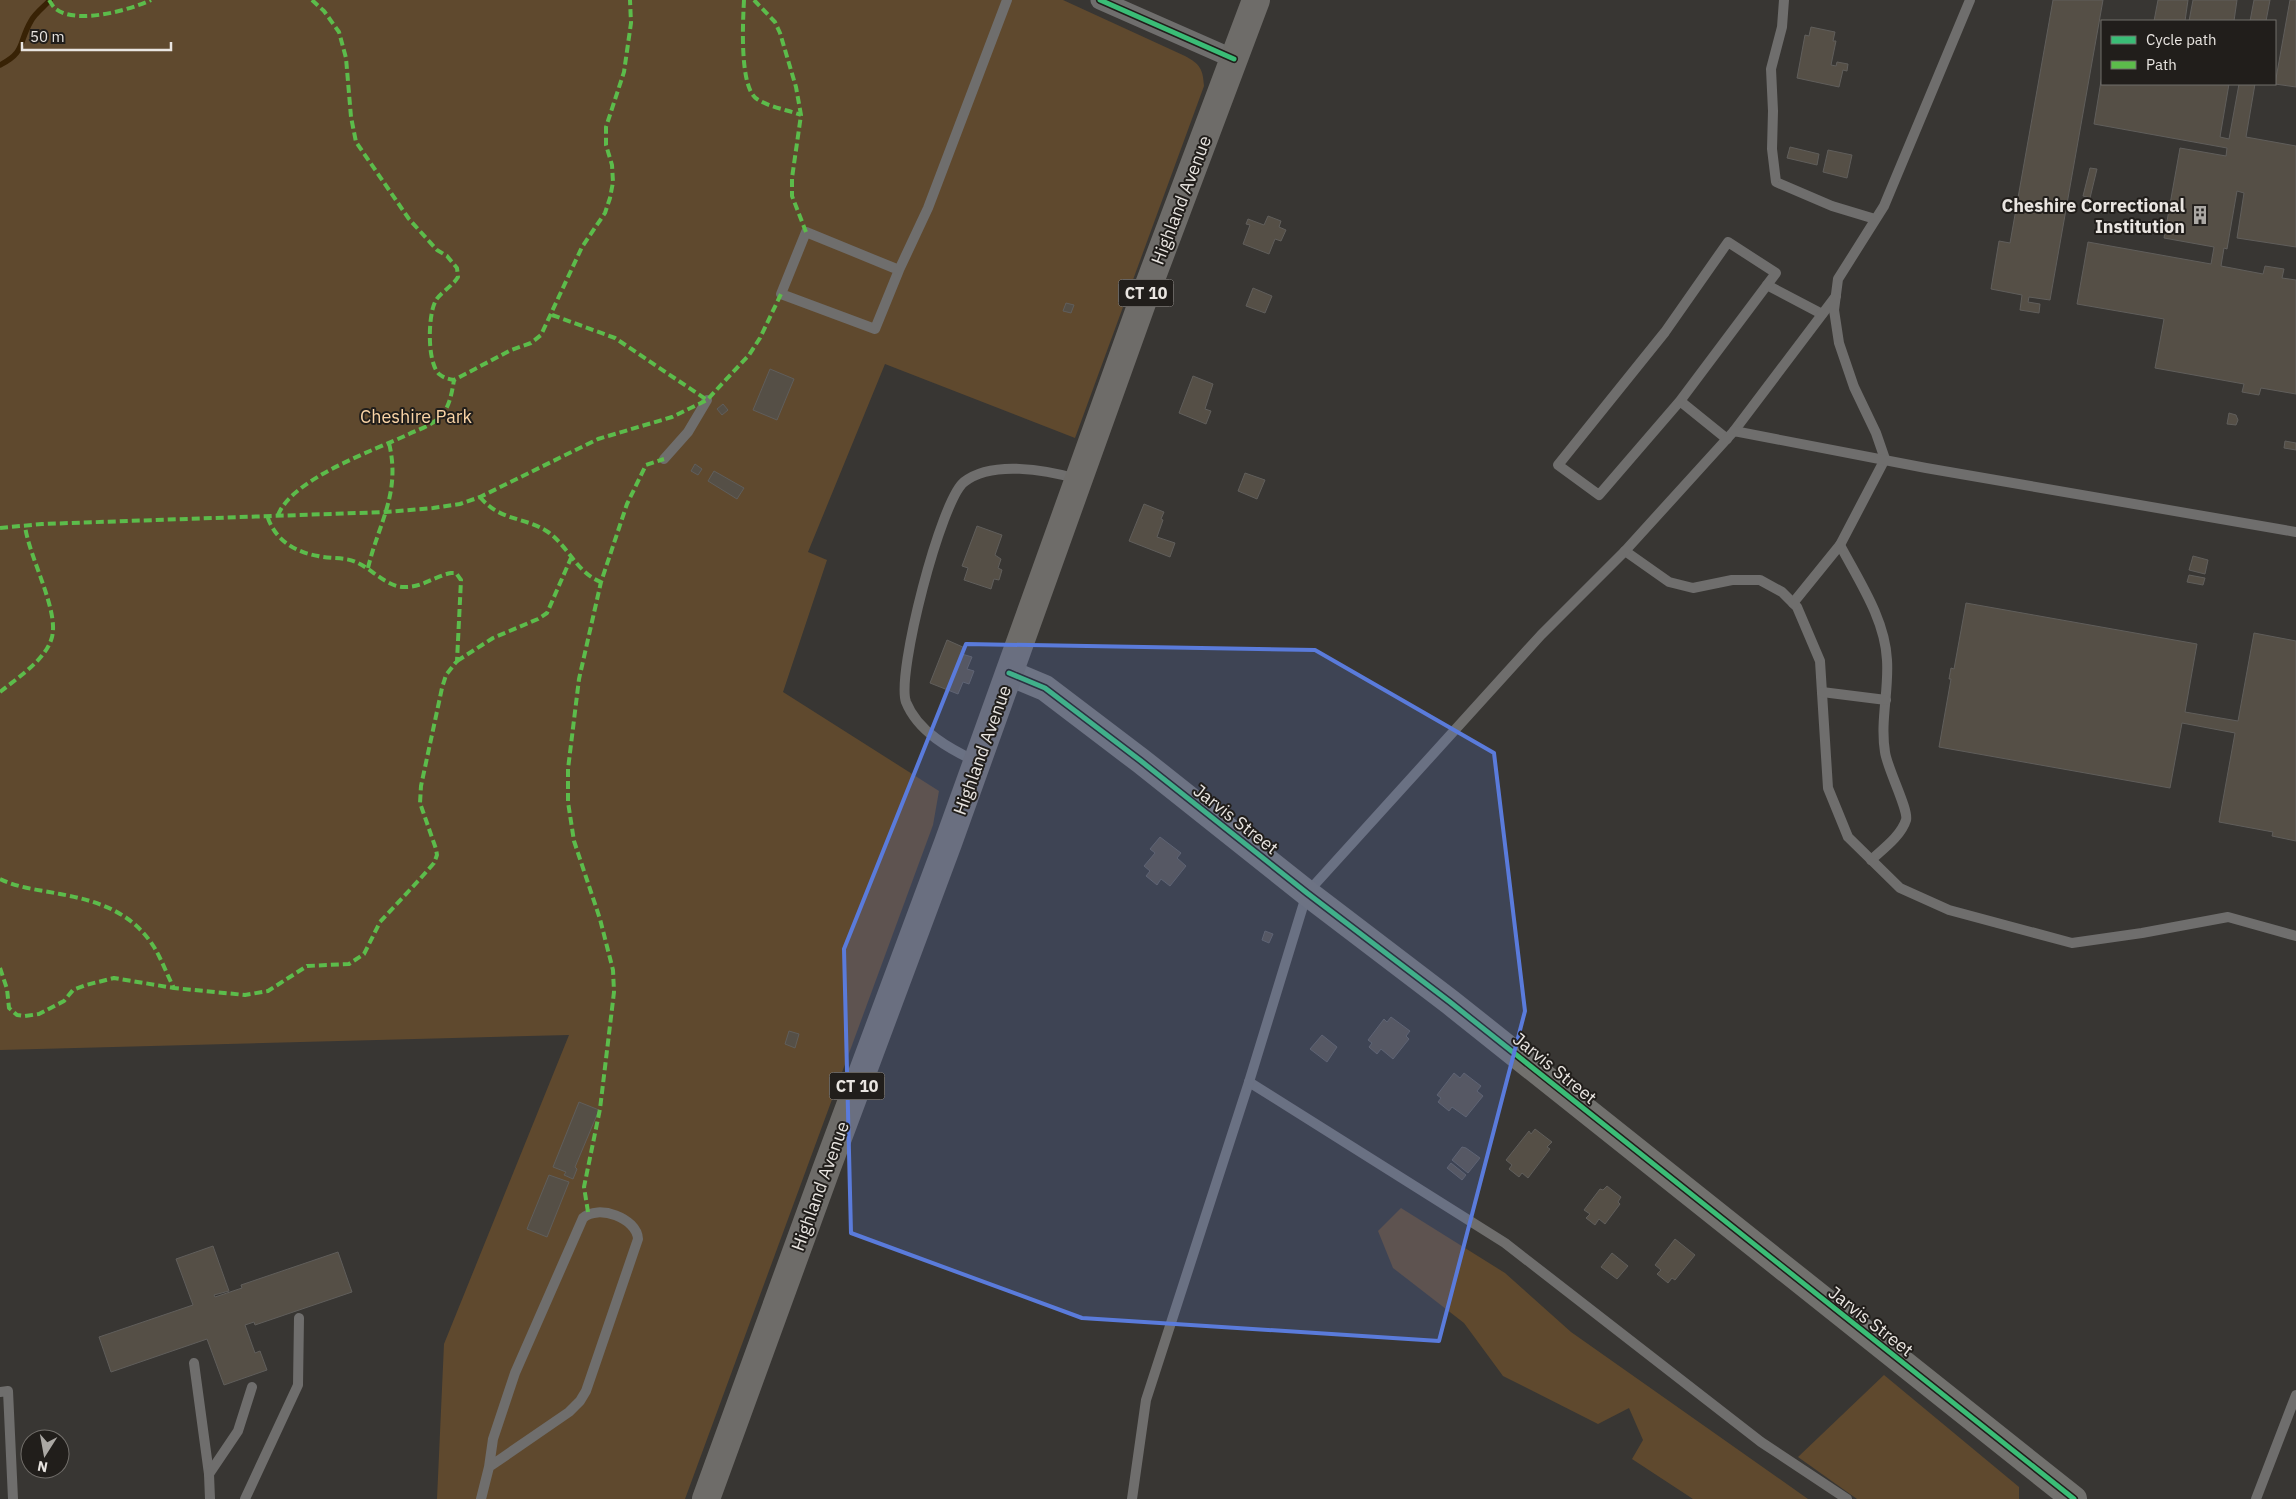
<svg xmlns="http://www.w3.org/2000/svg" width="2296" height="1499" font-family="'IBM Plex Sans',sans-serif">
  <rect width="100%" height="100%" fill="#383633"/>
  <!-- green -->
  <g fill="#5f492e">
    <path d="M0,0H1063L1185,56C1200,64 1203,69 1204,86L1075,438L885,364L808,552L827,560L783,692L939,791L933,825L685,1499H437L444,1344L569,1035L0,1050Z"/>
    <polygon points="1401,1208 1505,1273 1571,1332 1808,1499 1693,1499 1632,1459 1643,1440 1629,1408 1598,1424 1503,1376 1464,1323 1393,1268 1378,1231"/>
    <polygon points="1884,1375 2019,1487 2019,1499 1857,1499 1798,1457"/>
  </g>
  <g fill="none" stroke-linecap="round" stroke-linejoin="round">
    <!-- stream -->
    <path stroke="#382205" stroke-width="5.5" d="M0,65C26,52 18,43 31,21C35,13 44,7 50,0"/>
  </g>
  <!-- building -->
  <g fill="#554f46" stroke="#605e5b">
    <polygon points="2053,0 2103,0 2050,300 2029,297 2028,302 2040,304 2039,313 2020,310 2022,295 1991,289 1999,241 2010,243"/>
    <polygon points="2158,0 2188,0 2185,21 2154,21"/>
    <polygon points="2193,0 2237,0 2234,21 2189,21"/>
    <polygon points="2254,0 2270,0 2266,21 2250,21"/>
    <polygon points="2290,0 2296,0 2296,87 2275,84"/>
    <polygon points="1811,27 1835,32 1833,41 1836,41 1831,65 1836,66 1837,62 1848,64 1847,71 1843,70 1839,87 1797,78 1805,35 1809,36"/>
    <polygon points="2102,75 2102,84 2229,84 2220,137 2229,139 2239,84 2255,84 2246,137 2296,146 2296,247 2237,238 2244,193 2237,191 2227,249 2224,248 2221,266 2263,274 2265,266 2284,269 2282,278 2296,280 2296,394 2261,388 2259,395 2242,392 2244,384 2155,368 2164,319 2077,304 2088,242 2211,264 2214,247 2164,238 2180,148 2226,156 2227,148 2094,124"/>
    <polygon points="1790,147 1819,154 1817,165 1787,158"/>
    <polygon points="1828,150 1852,155 1847,178 1823,172"/>
    <polygon points="2090,168 2097,169 2090,198 2083,196"/>
    <polygon points="1268,216 1281,221 1279,227 1286,230 1281,241 1275,239 1269,254 1243,244 1250,225 1246,224 1248,219 1264,225"/>
    <polygon points="1253,288 1272,296 1265,313 1246,306"/>
    <polygon points="1066,303 1074,305 1071,313 1063,311"/>
    <polygon points="770,369 794,379 777,420 753,410"/>
    <polygon points="1193,376 1213,384 1205,409 1211,411 1206,424 1179,413"/>
    <polygon points="723,404 728,410 722,415 717,409"/>
    <polygon points="2229,413 2236,415 2238,420 2236,425 2227,424"/>
    <polygon points="2285,441 2296,443 2296,450 2284,448"/>
    <polygon points="695,464 702,469 698,475 691,471"/>
    <polygon points="714,471 744,488 737,499 708,481"/>
    <polygon points="1245,473 1265,480 1257,499 1238,491"/>
    <polygon points="1144,504 1164,512 1161,519 1163,520 1157,537 1175,543 1170,557 1129,541"/>
    <polygon points="977,526 1002,535 995,555 1001,559 998,568 1002,570 999,580 994,579 991,589 964,580 968,568 962,566"/>
    <polygon points="2193,556 2208,560 2205,574 2189,570"/>
    <polygon points="2189,575 2205,578 2203,585 2187,582"/>
    <polygon points="1966,603 2197,644 2185,712 2238,721 2254,633 2296,641 2296,841 2272,836 2273,832 2219,822 2235,733 2182,723 2170,788 1939,747 1951,679 1949,679 1951,668 1954,669"/>
    <polygon points="947,640 965,648 962,654 972,657 967,669 974,671 969,684 963,682 958,694 930,683"/>
    <polygon points="1160,837 1181,853 1177,858 1186,866 1170,886 1161,879 1157,885 1146,876 1150,871 1144,866 1155,853 1150,849"/>
    <polygon points="1265,931 1273,934 1269,943 1262,940"/>
    <polygon points="1391,1017 1410,1031 1406,1036 1409,1039 1393,1059 1381,1049 1377,1054 1369,1047 1372,1043 1368,1040 1384,1019 1387,1022"/>
    <polygon points="789,1031 799,1034 795,1048 785,1044"/>
    <polygon points="1322,1035 1337,1047 1327,1062 1310,1049"/>
    <polygon points="1454,1073 1460,1078 1464,1073 1481,1086 1477,1091 1483,1096 1466,1117 1452,1107 1449,1111 1438,1102 1441,1098 1437,1095"/>
    <polygon points="579,1102 599,1110 575,1167 577,1169 573,1179 564,1175 566,1172 553,1167"/>
    <polygon points="1535,1129 1552,1142 1547,1147 1550,1149 1528,1178 1522,1173 1519,1177 1509,1169 1512,1165 1506,1160 1529,1131 1531,1134"/>
    <polygon points="1462,1147 1466,1148 1480,1158 1468,1173 1452,1160"/>
    <polygon points="1451,1163 1466,1175 1462,1180 1447,1168"/>
    <polygon points="549,1175 569,1182 547,1237 527,1229"/>
    <polygon points="1607,1186 1621,1197 1618,1202 1620,1204 1605,1224 1599,1219 1595,1225 1586,1218 1590,1214 1584,1210 1600,1189 1603,1190"/>
    <polygon points="1675,1239 1695,1255 1675,1280 1672,1278 1668,1283 1657,1274 1661,1270 1655,1265"/>
    <polygon points="213,1246 229,1291 214,1295 215,1297 242,1288 241,1285 338,1252 352,1292 255,1325 254,1322 245,1325 255,1353 260,1351 267,1370 224,1385 207,1339 111,1372 99,1337 193,1305 176,1259"/>
    <polygon points="1612,1253 1628,1266 1617,1279 1601,1267"/>
  </g>
  <g fill="none" stroke-linecap="round" stroke-linejoin="round">
    <!-- lane -->
    <g stroke="#6f6e6d" stroke-width="10">
      <polyline points="1784,0 1782,27 1771,69 1773,111 1772,149 1776,182 1832,206 1875,219"/>
      <polyline points="899,270 806,232 781,294 875,329 899,270 928,208 1007,0"/>
      <polyline points="1767,285 1822,314"/>
      <polyline points="1680,401 1776,273 1728,242 1665,332 1558,465 1599,495 1680,401 1727,439"/>
      <polyline points="1734,431 1836,296"/>
      <polyline points="664,459 688,432 707,400"/>
      <path d="M1840,545C1859,581 1885,619 1887,660C1889,691 1880,721 1885,752C1887,768 1909,810 1906,820C1901,836 1883,849 1871,860"/>
      <polyline points="1625,551 1669,582 1693,588 1732,580 1760,580 1782,592 1797,607 1820,661 1828,788 1848,837 1900,888 1949,910 2072,943 2142,933 2228,917 2296,936"/>
      <polyline points="1793,603 1840,545 1885,459 1876,433 1854,387 1839,343 1834,310 1838,279 1884,206 1970,0"/>
      <polyline points="1822,692 1886,700"/>
      <path d="M977,762C950,749 918,732 906,702C896,674 941,500 964,482C992,460 1046,470 1078,479"/>
      <polyline points="1249,1082 1505,1243 1761,1442 1847,1499"/>
      <polyline points="194,1363 209,1474 210,1499"/>
      <polyline points="0,1392 8,1391 13,1499"/>
      <polyline points="209,1474 238,1431 252,1387"/>
      <polyline points="245,1499 298,1385 299,1318"/>
      <path d="M481,1499L489,1467L493,1439L515,1373L583,1218C598,1204 637,1218 638,1239L586,1391L580,1401L569,1412L489,1467"/>
      <polyline points="1132,1499 1146,1400 1249,1082 1307,893 1541,635 1625,551 1734,431 1926,468 2296,532"/>
      <polyline points="2256,1499 2296,1395"/>
    </g>
    <!-- street -->
    <polyline stroke="#6f6e6d" stroke-width="19" points="1100,0 1234,59"/>
    <!-- secondary -->
    <polyline stroke="#72716e" stroke-width="26" points="1009,673 1045,688 1141,761 1307,893 1450,1002 2074,1499"/>
    <!-- highway -->
    <polyline stroke="#6e6c69" stroke-width="28" points="706,1499 826,1170 948,843 1142,303 1256,0"/>
    <!-- quiet -->
    <g stroke="#5cbc4b" stroke-width="4" stroke-dasharray="8 4" stroke-linecap="butt">
      <path d="M49,0C51,3 53,7 56,9C77,25 130,10 151,0"/>
      <path d="M312,0L324,11L339,32L346,58L351,117L356,142L409,219L437,250L447,256L457,268L458,277C452,287 439,293 435,302C428,317 427,362 439,374C444,378 448,379 454,380L511,350L531,343L541,335L582,247L605,213L610,198L613,182L612,165L606,145V127L624,72L631,23L630,0"/>
      <path d="M744,0C743,20 739,88 757,99C769,107 788,110 801,115"/>
      <polyline points="754,0 775,22 780,33 796,87 801,115 792,178 792,196 806,232"/>
      <polyline points="552,315 615,338 707,400"/>
      <path d="M480,497C501,522 524,516 548,532C569,547 576,572 601,582"/>
      <path d="M278,515C293,478 373,451 409,434C420,429 433,425 442,415C450,405 452,392 454,380"/>
      <polyline points="0,528 42,524 386,512 433,508 460,504 480,497 598,439 672,417 707,400 749,355 760,338 781,294"/>
      <path d="M368,568C379,522 401,493 389,443"/>
      <polyline points="457,661 493,638 538,619 547,613 571,558"/>
      <path d="M0,692C17,678 46,660 52,637C59,610 29,557 25,526"/>
      <path d="M0,879C18,888 40,890 60,894C98,901 132,912 154,947C162,960 167,975 174,988L245,995L268,991L307,966L349,964L364,954L380,922L419,880L434,863L437,855L436,849L420,803L421,786L442,688L446,675L457,661L461,580L456,573H451C435,576 421,588 404,587C387,587 372,569 356,562C345,557 331,559 318,556C294,552 274,539 267,515"/>
      <polyline points="0,968 7,989 9,1008 17,1015 25,1016 39,1014 64,1001 73,990 86,985 114,978 174,988"/>
      <polyline points="588,1212 584,1187 600,1109 614,992 613,970 600,919 574,841 568,802 568,769 579,679 601,582 627,504 646,465 664,459"/>
    </g>
    <!-- cycleway casing -->
    <g stroke="#211e1b" stroke-width="8">
      <g id="cycleway">
        <polyline points="1100,0 1234,59"/>
        <polyline points="1009,673 1045,688 1141,761 1307,893 1450,1002 2074,1499"/>
      </g>
    </g>
    <!-- cycleway -->
    <use href="#cycleway" stroke="#3abd76" stroke-width="5"/>
  </g>
  <!-- marked area -->
  <path fill="#5a7bdb" fill-opacity="0.2" stroke="#5a7bdb" stroke-width="4" stroke-linejoin="round" d="M966,644L1315,650L1494,753L1525,1011L1439,1341L1082,1318L851,1233L844,949Z"/>
  <!-- icons -->
  <defs>
    <g id="building-bare" transform="scale(1.5)"><path d="M-4-6H4V6H1V3H-1V6H-4ZM-2.5-4.3h1.7v1.8h-1.7ZM.8-4.3h1.7v1.8H.8ZM-2.5-1h1.7V.8h-1.7ZM.8-1h1.7V.8H.8Z" fill="#aba8a4" stroke="#211e1b" stroke-width="2.5" paint-order="stroke"/></g>
  </defs>
  <g fill-rule="evenodd">
    <use href="#building-bare" x="2200" y="215"/>
  </g>
  <g text-anchor="middle" dominant-baseline="central" stroke-width="4" stroke-linejoin="round" paint-order="stroke">
    <!-- shield labels -->
    <g fill="#211e1b" stroke="#ada9a6" stroke-width="1">
      <rect x="1118.5" y="279.5" width="55" height="27" rx="4"/>
      <rect x="829.5" y="1072.5" width="55" height="27" rx="4"/>
    </g>
    <g font-size="16" font-weight="bold" fill="#e9e5e1">
      <text x="1146" y="293">CT 10</text>
      <text x="857" y="1086">CT 10</text>
    </g>
    <!-- street labels -->
    <g font-size="18" fill="#e9e5e1" stroke="#211e1b">
      <text transform="translate(1181 200) rotate(-69)">Highland Avenue</text>
      <text transform="translate(982 750) rotate(-70)">Highland Avenue</text>
      <text transform="translate(1236 819) rotate(38)">Jarvis Street</text>
      <text transform="translate(1555 1068) rotate(39)">Jarvis Street</text>
      <text transform="translate(820 1186) rotate(-70)">Highland Avenue</text>
      <text transform="translate(1871 1321) rotate(38)">Jarvis Street</text>
    </g>
    <!-- poi labels -->
    <g font-size="18" font-weight="bold" fill="#e9e5e1" stroke="#211e1b" text-anchor="end">
      <text x="2185" y="205">Cheshire Correctional<tspan x="2185" dy="21">Institution</tspan></text>
    </g>
    <!-- park labels -->
    <g font-size="18" fill="#fbd5a7" stroke="#211e1b">
      <text x="416" y="416">Cheshire Park</text>
    </g>
  </g>
  <!-- legend -->
  <rect x="2101" y="20" width="175" height="65" fill="#211e1b" stroke="#716e6a"/>
  <rect x="2111" y="36" width="25" height="8" fill="#3abd76" stroke="#716e6a"/>
  <text x="2146" y="45" font-size="15" fill="#e9e5e1">Cycle path</text>
  <rect x="2111" y="61" width="25" height="8" fill="#5cbc4b" stroke="#716e6a"/>
  <text x="2146" y="70" font-size="15" fill="#e9e5e1">Path</text>
  <!-- north arrow -->
  <g transform="translate(45 1454) rotate(191)"><circle r="24" fill="#211e1b" stroke="#716e6a"/>
  <path d="M0-4L9 19L0 12L-9 19Z" fill="#aba8a4"/>
  <text y="-8" font-size="14" font-weight="bold" text-anchor="middle" fill="#e9e5e1">N</text>
  </g>
  <!-- scale -->
  <path d="M22 42v8h149v-8" fill="none" stroke="#e9e5e1" stroke-width="2.5"/>
  <text x="30" y="42" font-size="15" fill="#e9e5e1" stroke="#211e1b" stroke-width="4" paint-order="stroke">50 m</text>
</svg>
